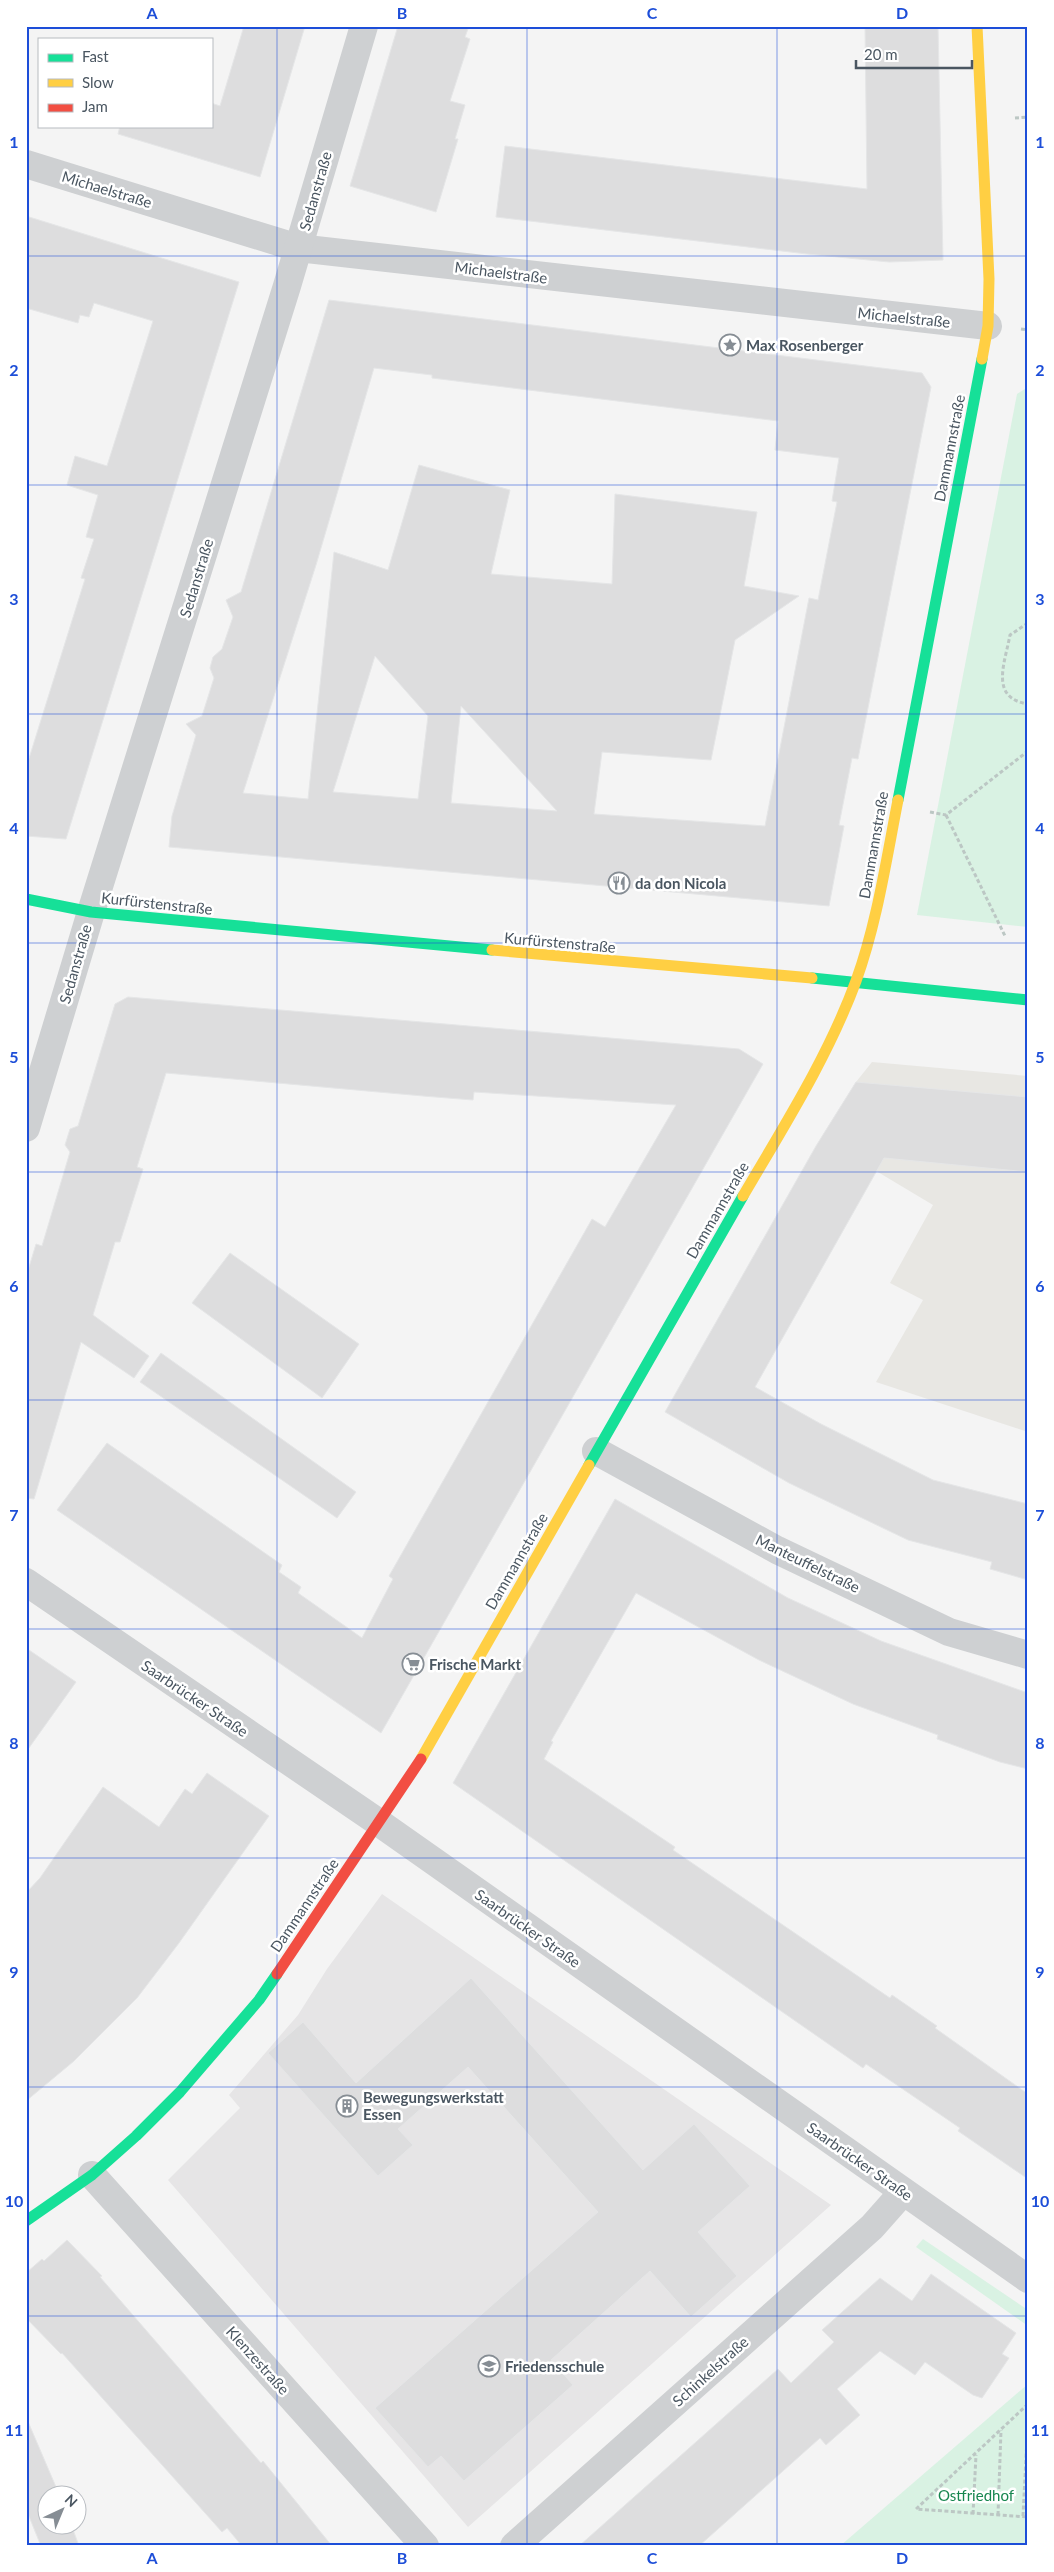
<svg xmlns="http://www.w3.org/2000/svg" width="1054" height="2572" font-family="Lato,sans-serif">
  <rect width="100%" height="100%" fill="#f4f4f4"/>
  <!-- commercial -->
  <polygon fill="#e8e7e3" points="872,1062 1028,1076 1028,1432 876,1382 923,1300 890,1283 933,1205 821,1138 856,1082"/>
  <!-- education -->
  <polygon fill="#e6e5e6" points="382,1894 831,2205 468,2527 168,2180 240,2108 229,2095 298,2015 327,1969"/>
  <!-- green -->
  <g fill="#d9f2e3">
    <polygon points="1028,387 1028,927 917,915 1017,394"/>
    <polygon points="923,2239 1028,2310 1028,2326 916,2247"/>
    <polygon points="1028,2384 1028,2546 840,2546"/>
  </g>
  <!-- building -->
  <g fill="#ddddde" stroke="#e5e6e7" fill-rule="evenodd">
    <polygon points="244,26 305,26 260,177 118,134 120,126 211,126 211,103 220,106"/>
    <polygon points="398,26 469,26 465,37 470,39 450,101 465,105 455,139 458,139 436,212 350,186"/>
    <polygon points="865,26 938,26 943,260 889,262 807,254 496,217 505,146 867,189"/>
    <polygon points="26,216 239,282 66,839 26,836 26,768 85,579 81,578 94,539 86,537 98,495 67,485 75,456 107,466 153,321 94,303 89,317 80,315 78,323 26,308"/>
    <path d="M329,300L922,373L931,387L858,759L852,758L839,825L844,826L829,906L169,847L172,816L196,735L186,724L202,716L214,678L210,668L213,657L222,649L233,617L226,600L241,592ZM374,368L432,375V378L778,421L775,450L839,458L832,501L837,502L818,600L809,598L765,826L594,814L602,752L711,760L735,640L799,596L744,586L757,512L615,494L612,584L491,574L510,490L419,465L388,570L334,552L308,799L243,793L316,565ZM375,656L428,716L418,799L333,792ZM461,706L557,811L451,803Z"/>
    <polygon points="128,997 739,1049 763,1064 381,1733 57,1510 107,1443 282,1565 279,1572 301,1587 298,1593 362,1638 393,1579 389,1576 592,1219 605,1227 676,1105 474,1092 473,1100 423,1096 166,1073 137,1167 143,1169 120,1242 115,1242 93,1315 149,1356 134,1378 81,1342 34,1499 26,1498 26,1277 36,1244 42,1246 70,1152 65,1145 70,1129 78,1126 115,1004"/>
    <polygon points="856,1082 1028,1097 1028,1172 884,1158 755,1387 821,1424 933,1480 1028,1504 1028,1580 990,1569 992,1562 908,1540 789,1483 665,1412 816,1146"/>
    <polygon points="230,1253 359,1344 322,1398 192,1303"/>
    <polygon points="161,1353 356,1492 337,1518 140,1382"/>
    <polygon points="615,1499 788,1598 881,1641 1028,1693 1028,1769 1000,1762 937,1739 938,1735 853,1704 759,1660 636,1593 551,1741 553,1742 544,1759 675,1847 673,1850 890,1998 892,1995 937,2026 935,2028 1028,2094 1028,2179 958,2131 960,2128 866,2064 863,2068 453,1783"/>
    <polygon points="26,1648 76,1682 26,1752"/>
    <polygon points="207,1773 269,1816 179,1943 137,1998 74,2061 26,2101 26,1893 40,1878 103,1787 159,1827 185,1789 192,1794"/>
    <polygon points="471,1978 643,2170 694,2124 750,2186 698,2232 737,2276 691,2317 650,2271 551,2360 573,2385 464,2481 441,2456 428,2467 375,2408 598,2212 468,2067 398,2129 413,2145 378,2176 268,2053 303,2022 356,2083"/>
    <polygon points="67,2240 102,2276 100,2277 261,2463 263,2461 332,2546 242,2546 227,2528 222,2532 62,2353 61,2354 26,2318 26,2273 42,2259 44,2261"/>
    <polygon points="931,2274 1016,2333 1002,2354 1009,2358 982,2398 973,2395 925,2362 915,2375 880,2351 837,2389 860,2415 826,2445 820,2438 699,2546 579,2546 778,2369 791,2383 834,2342 822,2330 880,2278 912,2301"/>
    <polygon points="26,2417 59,2494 48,2494 48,2524 71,2524 79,2546 41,2546 26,2509"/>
  </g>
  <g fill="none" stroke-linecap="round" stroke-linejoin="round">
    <!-- path -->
    <g stroke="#bcc7c4" stroke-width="3" stroke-dasharray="4 2.5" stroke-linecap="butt">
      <polyline points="1015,118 1028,117"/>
      <polyline points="1021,329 1028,330"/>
      <path d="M1028,623L1010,635C1005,663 989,698 1028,704"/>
      <polyline points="930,812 946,815 1028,751"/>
      <polyline points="946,815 1005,936"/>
      <polyline points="1028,2404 916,2509 1028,2517"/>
      <polyline points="973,2514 976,2455"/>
      <polyline points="998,2515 1001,2430"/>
      <polyline points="1023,2516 1028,2420"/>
    </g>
    <!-- street -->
    <g stroke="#ced0d2" stroke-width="28">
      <polyline points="26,164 298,248 988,326"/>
      <polyline points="26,1128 91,912 287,286 364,26"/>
      <polyline points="596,1451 777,1550 949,1632 1028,1655"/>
      <polyline points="26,1582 378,1822 1028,2279"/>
      <polyline points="92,2175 425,2546"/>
      <polyline points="514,2546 872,2227 903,2192"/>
    </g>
    <!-- fast -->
    <g stroke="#16e098" stroke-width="11">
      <polyline points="898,800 982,359"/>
      <polyline points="26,899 91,912 492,950"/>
      <polyline points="812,978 1028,1000"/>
      <polyline points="589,1465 743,1196"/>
      <polyline points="26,2221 92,2175 136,2136 180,2092 259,2000 277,1974"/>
    </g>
    <!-- slow -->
    <g stroke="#ffcf43" stroke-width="11">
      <polyline points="977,26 989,279 988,326 982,359"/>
      <polyline points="492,950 812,978"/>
      <path d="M743,1196C784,1126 828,1057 856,981C877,923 886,861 898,800"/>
      <polyline points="421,1759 589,1465"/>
    </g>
    <!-- jam -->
    <polyline stroke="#f24e42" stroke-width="11" points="277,1974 421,1759"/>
  </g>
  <!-- grid -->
  <path fill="none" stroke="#1d4ed8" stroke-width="1" stroke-opacity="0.55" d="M277,26V2546M527,26V2546M777,26V2546M26,256H1028M26,485H1028M26,714H1028M26,943H1028M26,1172H1028M26,1400H1028M26,1629H1028M26,1858H1028M26,2087H1028M26,2316H1028"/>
  <!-- icons -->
  <defs>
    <g id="sight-ring" transform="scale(1.125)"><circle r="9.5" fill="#fff" stroke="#868d94" stroke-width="1.5"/><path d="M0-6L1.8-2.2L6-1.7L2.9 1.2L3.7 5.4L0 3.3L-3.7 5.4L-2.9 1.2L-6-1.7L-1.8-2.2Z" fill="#868d94"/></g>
    <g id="restaurant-ring" transform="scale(1.125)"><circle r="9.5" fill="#fff" stroke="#868d94" stroke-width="1.5"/><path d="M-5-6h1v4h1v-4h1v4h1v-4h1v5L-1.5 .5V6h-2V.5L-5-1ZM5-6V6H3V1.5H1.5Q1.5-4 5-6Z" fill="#868d94"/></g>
    <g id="supermarket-ring" transform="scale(1.125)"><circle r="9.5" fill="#fff" stroke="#868d94" stroke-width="1.5"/><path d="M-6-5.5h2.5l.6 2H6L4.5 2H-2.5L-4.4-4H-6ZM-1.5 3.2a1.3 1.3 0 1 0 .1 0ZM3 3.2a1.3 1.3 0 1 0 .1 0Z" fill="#868d94"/></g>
    <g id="building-ring" transform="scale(1.125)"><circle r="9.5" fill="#fff" stroke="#868d94" stroke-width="1.5"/><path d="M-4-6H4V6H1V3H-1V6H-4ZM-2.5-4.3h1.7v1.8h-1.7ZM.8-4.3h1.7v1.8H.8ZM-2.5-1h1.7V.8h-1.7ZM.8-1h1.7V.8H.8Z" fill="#868d94"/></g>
    <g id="school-ring" transform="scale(1.125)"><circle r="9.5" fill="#fff" stroke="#868d94" stroke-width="1.5"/><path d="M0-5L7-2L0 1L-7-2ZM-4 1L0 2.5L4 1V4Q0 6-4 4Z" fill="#868d94"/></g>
  </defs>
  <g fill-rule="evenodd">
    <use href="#sight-ring" x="730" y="345"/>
    <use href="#restaurant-ring" x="619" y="883"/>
    <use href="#supermarket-ring" x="413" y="1664"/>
    <use href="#building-ring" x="347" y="2106"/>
    <use href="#school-ring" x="489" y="2366"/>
  </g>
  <g text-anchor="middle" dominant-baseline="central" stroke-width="5" stroke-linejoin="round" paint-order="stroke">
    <!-- street labels -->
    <g font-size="15" fill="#4a5661" stroke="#fff">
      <text transform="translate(107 189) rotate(17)">Michaelstraße</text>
      <text transform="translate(315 191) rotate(-74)">Sedanstraße</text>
      <text transform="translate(501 272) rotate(7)">Michaelstraße</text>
      <text transform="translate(904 317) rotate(6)">Michaelstraße</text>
      <text transform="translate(949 448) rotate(-79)">Dammannstraße</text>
      <text transform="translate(196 578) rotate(-73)">Sedanstraße</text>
      <text transform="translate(873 845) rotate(-80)">Dammannstraße</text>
      <text transform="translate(157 903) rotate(6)">Kurfürstenstraße</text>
      <text transform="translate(560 942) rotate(5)">Kurfürstenstraße</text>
      <text transform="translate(75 964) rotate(-74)">Sedanstraße</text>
      <text transform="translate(717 1210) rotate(-60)">Dammannstraße</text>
      <text transform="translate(516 1561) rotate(-60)">Dammannstraße</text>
      <text transform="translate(808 1563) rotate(26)">Manteuffelstraße</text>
      <text transform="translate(195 1698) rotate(34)">Saarbrücker Straße</text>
      <text transform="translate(304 1905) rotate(-56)">Dammannstraße</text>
      <text transform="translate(528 1928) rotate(35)">Saarbrücker Straße</text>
      <text transform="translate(860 2161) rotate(35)">Saarbrücker Straße</text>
      <text transform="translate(258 2360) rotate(48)">Klenzestraße</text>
      <text transform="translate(710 2371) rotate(-42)">Schinkelstraße</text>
    </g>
    <!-- poi labels -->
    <g font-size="15" font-weight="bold" fill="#4a5661" stroke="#fff" text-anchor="start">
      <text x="746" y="345">Max Rosenberger</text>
      <text x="635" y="883">da don Nicola</text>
      <text x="429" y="1664">Frische Markt</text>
      <text x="363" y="2097">Bewegungswerkstatt<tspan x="363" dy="17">Essen</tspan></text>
      <text x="505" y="2366">Friedensschule</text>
    </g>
    <!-- park labels -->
    <g font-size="15" fill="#17864f" stroke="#fff">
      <text x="976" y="2495">Ostfriedhof</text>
    </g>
  </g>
  <!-- border -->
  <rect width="1054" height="2572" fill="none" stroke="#ffffff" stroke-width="55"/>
  <!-- legend -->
  <rect x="38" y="38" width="175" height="90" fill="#ffffff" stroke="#b7bbc0"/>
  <rect x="48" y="54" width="25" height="8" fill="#16e098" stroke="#b7bbc0"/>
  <text x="82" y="62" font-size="15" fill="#4a5661">Fast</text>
  <rect x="48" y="79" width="25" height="8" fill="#ffcf43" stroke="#b7bbc0"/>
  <text x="82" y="88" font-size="15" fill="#4a5661">Slow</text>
  <rect x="48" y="104" width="25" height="8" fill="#f24e42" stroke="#b7bbc0"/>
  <text x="82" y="112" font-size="15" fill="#4a5661">Jam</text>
  <!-- north arrow -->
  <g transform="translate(62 2510) rotate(44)"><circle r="24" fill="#ffffff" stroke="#b7bbc0"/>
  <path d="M0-4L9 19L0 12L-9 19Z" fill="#868d94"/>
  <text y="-8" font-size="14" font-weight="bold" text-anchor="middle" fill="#4a5661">N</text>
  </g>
  <!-- scale -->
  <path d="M856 60v8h116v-8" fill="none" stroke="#4a5661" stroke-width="2.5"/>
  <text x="864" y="60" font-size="15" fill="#4a5661" stroke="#ffffff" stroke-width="4" paint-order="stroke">20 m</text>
  <rect x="28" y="28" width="998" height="2516" fill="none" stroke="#1d4ed8" stroke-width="2"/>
  <g font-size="16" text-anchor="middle" font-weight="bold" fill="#1d4ed8">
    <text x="152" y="19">A</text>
    <text x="402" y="19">B</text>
    <text x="652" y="19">C</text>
    <text x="902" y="19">D</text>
    <text x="14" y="148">1</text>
    <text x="1040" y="148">1</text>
    <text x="14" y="376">2</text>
    <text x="1040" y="376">2</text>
    <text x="14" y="605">3</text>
    <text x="1040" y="605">3</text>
    <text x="14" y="834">4</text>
    <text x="1040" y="834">4</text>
    <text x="14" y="1063">5</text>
    <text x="1040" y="1063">5</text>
    <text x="14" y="1292">6</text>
    <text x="1040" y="1292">6</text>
    <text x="14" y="1521">7</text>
    <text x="1040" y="1521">7</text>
    <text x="14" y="1749">8</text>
    <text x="1040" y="1749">8</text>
    <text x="14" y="1978">9</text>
    <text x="1040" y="1978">9</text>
    <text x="14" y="2207">10</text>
    <text x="1040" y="2207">10</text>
    <text x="14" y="2436">11</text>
    <text x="1040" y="2436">11</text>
    <text x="152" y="2564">A</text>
    <text x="402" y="2564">B</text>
    <text x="652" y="2564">C</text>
    <text x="902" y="2564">D</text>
  </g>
</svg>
